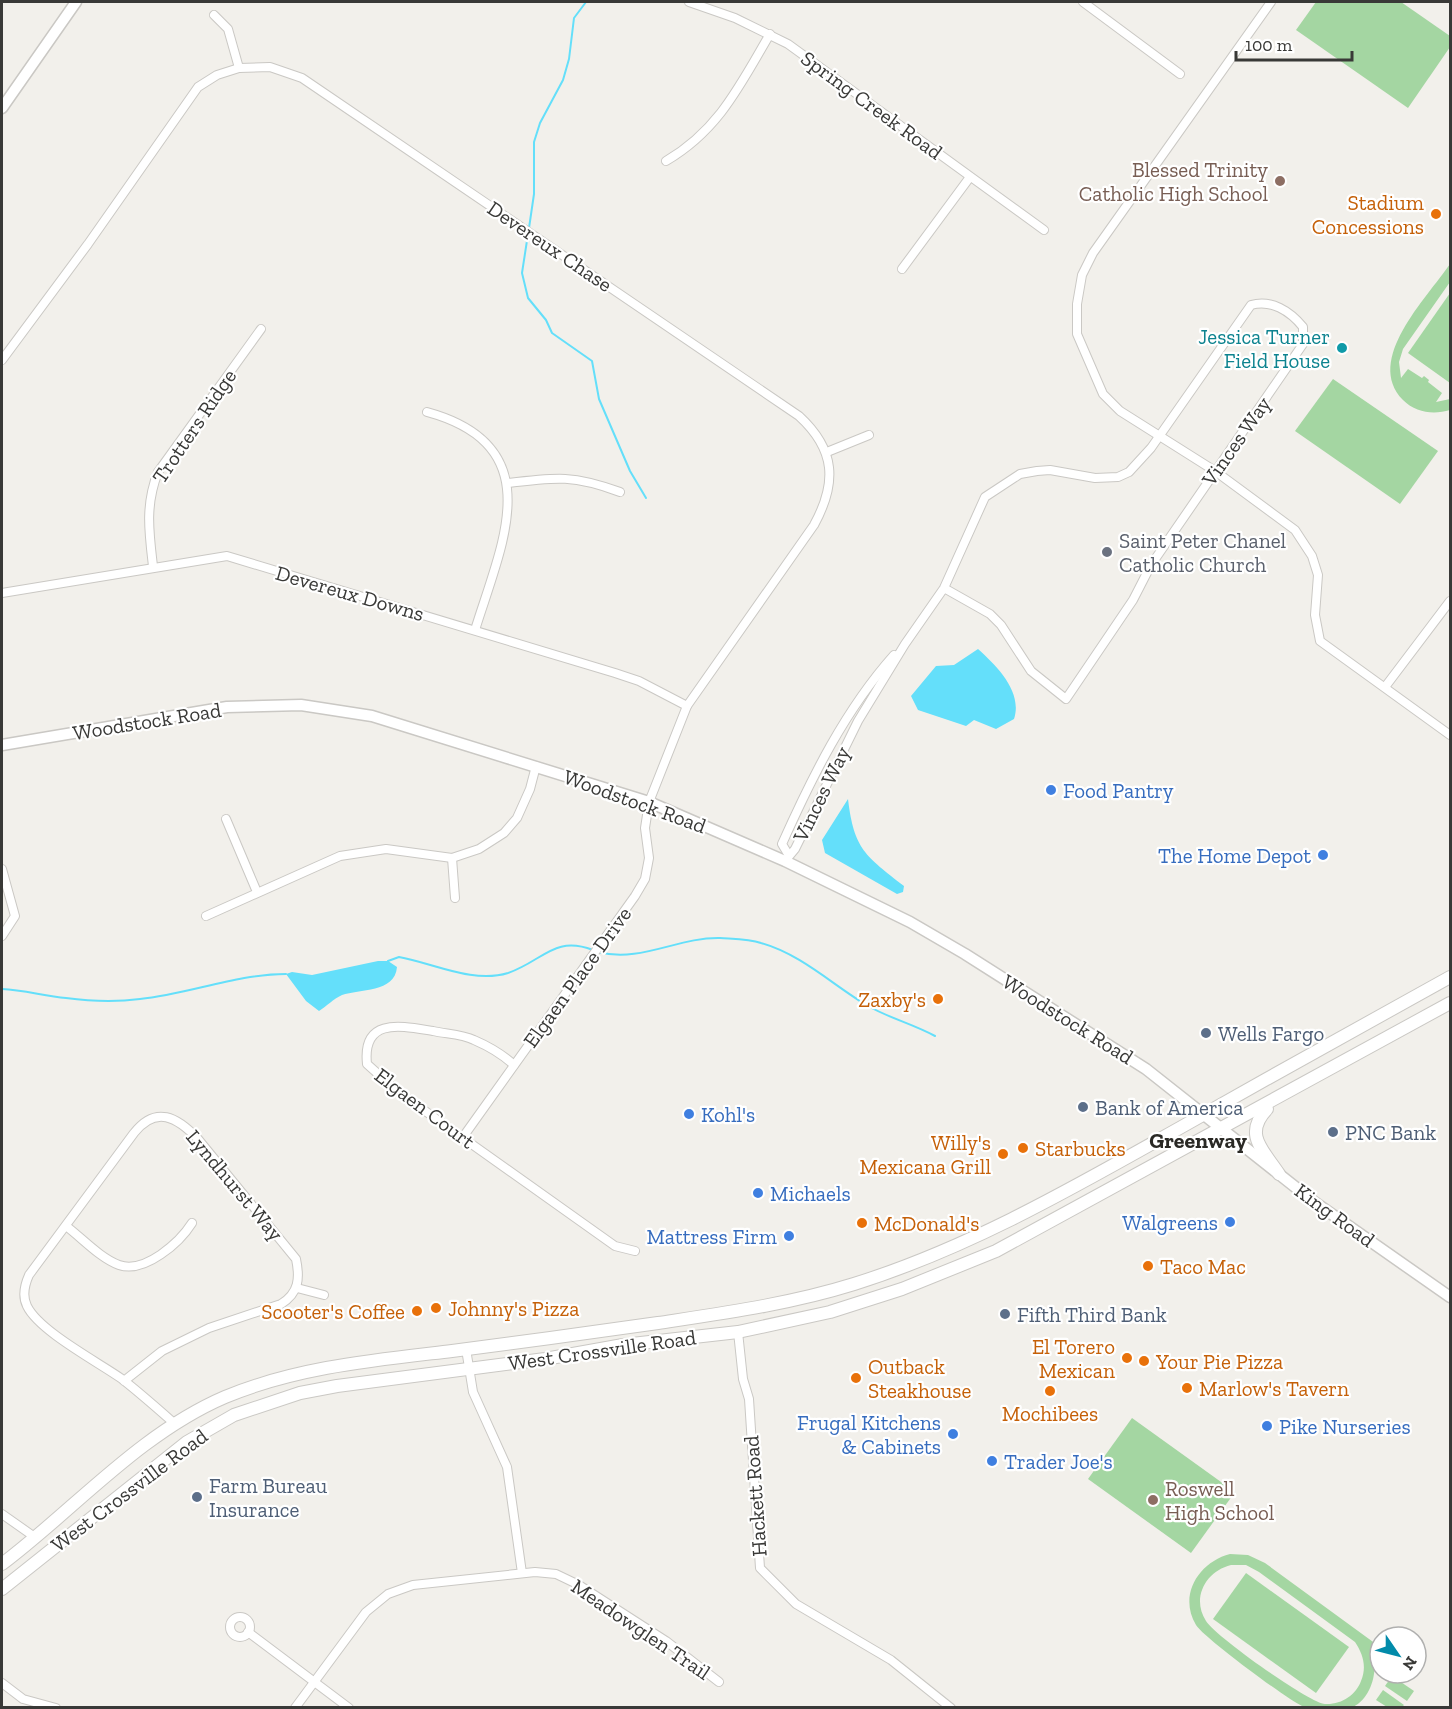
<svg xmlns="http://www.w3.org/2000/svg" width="1452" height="1709" font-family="'Zilla Slab',serif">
  <rect width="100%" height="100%" fill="#f2f0eb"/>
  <!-- green -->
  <g fill="#a4d6a2" fill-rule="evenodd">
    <polygon points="1316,2 1401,2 1450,36 1450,47 1408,108 1296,30"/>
    <path d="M1450,264V282L1403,349L1399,362L1401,378L1408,369L1422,378L1424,376L1429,380L1428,382L1442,393L1436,402L1450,399V410C1434,415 1416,413 1403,400C1364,360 1426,299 1450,264Z"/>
    <polygon points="1450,293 1450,383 1408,353"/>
    <polygon points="1333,379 1438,451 1400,504 1295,431"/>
    <polygon points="1132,1418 1235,1492 1191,1553 1088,1479"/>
    <path d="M1230,1554L1248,1555L1265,1563L1380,1647V1659L1373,1654C1378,1672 1371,1698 1353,1707C1346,1709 1333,1708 1325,1708C1318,1708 1309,1709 1302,1706C1288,1700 1203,1637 1196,1625C1178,1595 1199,1562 1230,1554ZM1231,1565H1246L1259,1572L1355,1642C1363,1654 1367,1667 1361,1681C1356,1695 1341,1705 1325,1704C1309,1703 1215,1636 1206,1621C1191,1598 1206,1571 1231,1565Z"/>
    <polygon points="1246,1573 1349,1647 1316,1693 1213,1619"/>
    <polygon points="1392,1676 1414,1691 1407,1701 1385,1686"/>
    <polygon points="1383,1690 1404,1705 1402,1707 1387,1707 1376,1700"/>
  </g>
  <!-- water -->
  <g fill="#64dffa">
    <path d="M978,649C997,666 1023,692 1014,719L996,729L974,720L966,726L918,710L911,696L936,666L954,665Z"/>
    <path d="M848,799C854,850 866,856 904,886L903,892L897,894L825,853L822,840Z"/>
    <path d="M378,961H388L397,967C395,993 359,989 342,995C333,999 327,1006 319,1011L306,1001L286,974L292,972L312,975Z"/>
  </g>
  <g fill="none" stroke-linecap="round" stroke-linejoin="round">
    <!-- stream -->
    <g stroke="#64dffa" stroke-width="2">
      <polyline points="529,228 534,194 534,142 540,123 563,80 569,59 574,18 586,2"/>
      <polyline points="528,234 522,273 528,298 546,320 552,333 592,361 599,399 630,471 646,498"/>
      <path d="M598,952C641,963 678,937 720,938C733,939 749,939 761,943C801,954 834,986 868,1006C889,1018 913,1024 935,1036"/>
      <path d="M388,961L399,957C433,963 473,984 508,973C543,961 554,935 593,950"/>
      <path d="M2,989C24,990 44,996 66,998C89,1001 116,1002 140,999C189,994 237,974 286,974"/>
    </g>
    <!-- minor casing -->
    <g stroke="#cac8c4" stroke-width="10">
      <g id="minor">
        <polyline points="689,2 735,18 788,44 1044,230"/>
        <polyline points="1083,2 1180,74"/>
        <polyline points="1271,2 1093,253 1082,275 1077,304 1077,334 1103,394 1120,411 1215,471 1295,530 1312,556 1318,575 1315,615 1320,641 1450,735"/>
        <polyline points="214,15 228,29 239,68"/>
        <path d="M666,161C719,130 740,85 770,34"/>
        <polyline points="902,269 970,177"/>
        <path d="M2,360L88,244L198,87L217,75L239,68L270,67L302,78L799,416C836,450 837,483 814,525L687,706L649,802L645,828L649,858L645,879L635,896L463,1137"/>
        <path d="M427,412C551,446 502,543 475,630"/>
        <polyline points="827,452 869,435"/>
        <path d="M508,483C557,477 574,475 620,492"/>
        <path d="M153,566C149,532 145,505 158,472L261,329"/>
        <polyline points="2,593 227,556 615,673 639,681 687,706"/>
        <polyline points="1385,687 1450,601"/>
        <polyline points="226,819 257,892"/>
        <path d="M788,854L782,844C812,777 845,710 894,655"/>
        <polyline points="452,858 455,898"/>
        <path d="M785,861L795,849L858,721L905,644L944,588L985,497L1020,474L1037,471L1050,470L1095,478L1118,477L1129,472L1151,448L1251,305C1271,299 1290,311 1303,327V344L1151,565L1133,600L1066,699L1031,671L1001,625L990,614L944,588"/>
        <polyline points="2,869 15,916 2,936"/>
        <polyline points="206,916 340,856 386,849 452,858 479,849 504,833 517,818 530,789 536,766"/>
        <path d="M514,1065C502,1054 488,1046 474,1040C462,1034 446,1034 433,1031C401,1026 362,1017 367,1064L397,1091L615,1246L635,1251"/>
        <path d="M66,1226C82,1238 100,1258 119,1265C145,1274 180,1242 192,1223"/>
        <polyline points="297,1288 324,1295"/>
        <polyline points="738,1332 743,1379 749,1399 760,1568 796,1604 891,1660 951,1708"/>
        <polyline points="466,1349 473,1392 507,1467 522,1573"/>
        <path d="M124,1381L162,1351L209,1328L281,1304C299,1293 300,1278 296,1259L198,1139C177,1117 156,1105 134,1133L29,1275C25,1284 22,1296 27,1306C39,1331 98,1362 122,1379C140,1393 158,1409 175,1424"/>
        <polyline points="2,1514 36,1538"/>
        <circle cx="240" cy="1627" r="10"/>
        <polyline points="248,1632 349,1708"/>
        <polyline points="2,1683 23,1699 56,1708"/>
        <polyline points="295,1708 366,1612 388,1594 413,1585 535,1572 556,1574 579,1585 666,1641 719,1682"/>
      </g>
    </g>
    <!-- tertiary casing -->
    <g stroke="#cac8c4" stroke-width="13">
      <g id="tertiary">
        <polyline points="2,108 76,2"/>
        <polyline points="2,745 227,707 301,705 372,716 649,802 785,861 910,922 965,954 1146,1069 1313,1201 1450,1297"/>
      </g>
    </g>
    <!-- primary casing -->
    <g stroke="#cac8c4" stroke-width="14">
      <g id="primary">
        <path d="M1267,1109C1243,1134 1263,1150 1279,1174"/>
        <path d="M2,1564C75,1509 139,1434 225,1397C297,1367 376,1360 452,1351C521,1342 589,1333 658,1323C724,1313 790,1304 854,1284C972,1247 1078,1185 1185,1125C1273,1075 1362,1026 1450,977"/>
        <polyline points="2,1589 187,1442 234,1415 300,1393 337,1386 545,1359 623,1345 738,1332 830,1312 902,1289 996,1251 1450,1003"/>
      </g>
    </g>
    <!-- minor -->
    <use href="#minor" stroke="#fff" stroke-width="8"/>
    <!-- tertiary -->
    <use href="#tertiary" stroke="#fff" stroke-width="10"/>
    <!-- primary -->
    <use href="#primary" stroke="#fff" stroke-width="12"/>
  </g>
  <!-- markers -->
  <g fill="#8d6e63" stroke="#fff" stroke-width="2">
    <circle cx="1280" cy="181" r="6"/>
    <circle cx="1153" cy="1500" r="6"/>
  </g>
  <g fill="#e8710a" stroke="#fff" stroke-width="2">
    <circle cx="1436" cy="214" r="6"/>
    <circle cx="938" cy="999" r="6"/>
    <circle cx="1023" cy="1148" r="6"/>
    <circle cx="1003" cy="1154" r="6"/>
    <circle cx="862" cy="1223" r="6"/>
    <circle cx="1148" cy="1266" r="6"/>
    <circle cx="436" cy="1308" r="6"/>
    <circle cx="417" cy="1311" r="6"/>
    <circle cx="1127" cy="1358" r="6"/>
    <circle cx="1144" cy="1361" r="6"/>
    <circle cx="856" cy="1378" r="6"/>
    <circle cx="1187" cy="1388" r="6"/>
    <circle cx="1050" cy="1391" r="6"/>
  </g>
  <circle fill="#0f9aa8" stroke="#fff" stroke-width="2" cx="1342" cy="348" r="6"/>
  <circle fill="#6b7280" stroke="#fff" stroke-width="2" cx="1107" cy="552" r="6"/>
  <g fill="#3f7fe0" stroke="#fff" stroke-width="2">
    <circle cx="1051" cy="790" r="6"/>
    <circle cx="1323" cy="855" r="6"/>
    <circle cx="689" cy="1114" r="6"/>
    <circle cx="758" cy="1193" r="6"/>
    <circle cx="1230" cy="1222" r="6"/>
    <circle cx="789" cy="1236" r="6"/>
    <circle cx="1267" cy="1426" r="6"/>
    <circle cx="953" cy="1434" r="6"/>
    <circle cx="992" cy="1461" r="6"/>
  </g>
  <g fill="#5c6f8a" stroke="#fff" stroke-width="2">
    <circle cx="1206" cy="1033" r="6"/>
    <circle cx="1083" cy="1107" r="6"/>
    <circle cx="1333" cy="1132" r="6"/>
    <circle cx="1005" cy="1314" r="6"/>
    <circle cx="197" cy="1497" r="6"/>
  </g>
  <g text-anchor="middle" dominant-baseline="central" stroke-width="4.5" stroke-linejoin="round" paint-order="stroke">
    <!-- street labels -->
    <g font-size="21" fill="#393937" stroke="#fff">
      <text transform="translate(872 105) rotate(36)">Spring Creek Road</text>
      <text transform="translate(550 246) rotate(34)">Devereux Chase</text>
      <text transform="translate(194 426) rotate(-56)">Trotters Ridge</text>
      <text transform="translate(1236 441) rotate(-55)">Vinces Way</text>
      <text transform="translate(350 593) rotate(16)">Devereux Downs</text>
      <text transform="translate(147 721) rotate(-9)">Woodstock Road</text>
      <text transform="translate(821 794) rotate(-64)">Vinces Way</text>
      <text transform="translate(635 801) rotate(20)">Woodstock Road</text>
      <text transform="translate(577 977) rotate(-54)">Elgaen Place Drive</text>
      <text transform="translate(1068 1019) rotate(32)">Woodstock Road</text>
      <text transform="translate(425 1108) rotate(37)">Elgaen Court</text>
      <text transform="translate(235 1185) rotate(50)">Lyndhurst Way</text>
      <text transform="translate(1335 1215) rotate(36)">King Road</text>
      <text transform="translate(602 1350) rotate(-8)">West Crossville Road</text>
      <text transform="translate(129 1490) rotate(-37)">West Crossville Road</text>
      <text transform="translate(755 1496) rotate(-94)">Hackett Road</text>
      <text transform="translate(641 1629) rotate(34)">Meadowglen Trail</text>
    </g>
    <!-- education labels -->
    <g font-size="21" fill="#785e54" stroke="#fff" text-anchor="end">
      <text x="1268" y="169">Blessed Trinity<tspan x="1268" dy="24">Catholic High School</tspan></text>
      <text x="1165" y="1488" text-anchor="start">Roswell<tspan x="1165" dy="24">High School</tspan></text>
    </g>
    <!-- food labels -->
    <g font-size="21" fill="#c56008" stroke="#fff" text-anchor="start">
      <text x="1424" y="202" text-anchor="end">Stadium<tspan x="1424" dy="24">Concessions</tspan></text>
      <text x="926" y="999" text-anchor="end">Zaxby's</text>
      <text x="991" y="1142" text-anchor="end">Willy's<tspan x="991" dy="24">Mexicana Grill</tspan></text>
      <text x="1035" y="1148">Starbucks</text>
      <text x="874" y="1223">McDonald's</text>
      <text x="1160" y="1266">Taco Mac</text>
      <text x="448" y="1308">Johnny's Pizza</text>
      <text x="405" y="1311" text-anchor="end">Scooter's Coffee</text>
      <text x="1115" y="1346" text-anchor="end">El Torero<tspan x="1115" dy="24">Mexican</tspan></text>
      <text x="1156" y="1361">Your Pie Pizza</text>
      <text x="868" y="1366">Outback<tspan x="868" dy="24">Steakhouse</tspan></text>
      <text x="1199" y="1388">Marlow's Tavern</text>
      <text x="1050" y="1413" text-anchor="middle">Mochibees</text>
    </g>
    <!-- culture labels -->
    <g font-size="21" fill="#0d838f" stroke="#fff" text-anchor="end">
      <text x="1330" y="336">Jessica Turner<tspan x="1330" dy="24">Field House</tspan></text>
    </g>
    <!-- worship labels -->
    <g font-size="21" fill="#5b616d" stroke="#fff" text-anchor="start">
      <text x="1119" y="540">Saint Peter Chanel<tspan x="1119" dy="24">Catholic Church</tspan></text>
    </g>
    <!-- shop labels -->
    <g font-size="21" fill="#366cbe" stroke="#fff" text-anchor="start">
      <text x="1063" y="790">Food Pantry</text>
      <text x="1311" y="855" text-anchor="end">The Home Depot</text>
      <text x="701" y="1114">Kohl's</text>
      <text x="770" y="1193">Michaels</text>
      <text x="1218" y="1222" text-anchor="end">Walgreens</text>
      <text x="777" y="1236" text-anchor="end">Mattress Firm</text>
      <text x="941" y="1422" text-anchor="end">Frugal Kitchens<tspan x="941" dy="24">&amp; Cabinets</tspan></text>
      <text x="1279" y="1426">Pike Nurseries</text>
      <text x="1004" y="1461">Trader Joe's</text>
    </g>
    <!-- service labels -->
    <g font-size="21" fill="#4e5e75" stroke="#fff" text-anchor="start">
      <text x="1218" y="1033">Wells Fargo</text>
      <text x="1095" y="1107">Bank of America</text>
      <text x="1345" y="1132">PNC Bank</text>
      <text x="1017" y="1314">Fifth Third Bank</text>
      <text x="209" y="1485">Farm Bureau<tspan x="209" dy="24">Insurance</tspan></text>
    </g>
    <!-- neighbourhood labels -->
    <g font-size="22" font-weight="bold" fill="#2a2925" stroke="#fff">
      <text x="1198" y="1140">Greenway</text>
    </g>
  </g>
  <!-- border -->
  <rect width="1452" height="1709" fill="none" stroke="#393937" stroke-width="6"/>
  <!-- north arrow -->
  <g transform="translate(1398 1655) rotate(125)"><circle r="28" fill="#ffffff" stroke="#b0b0af" stroke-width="1.5"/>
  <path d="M0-4.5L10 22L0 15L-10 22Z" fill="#028baa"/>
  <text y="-9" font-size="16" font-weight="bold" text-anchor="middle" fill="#393937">N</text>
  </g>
  <!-- scale -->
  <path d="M1236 51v9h116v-9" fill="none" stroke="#393937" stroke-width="3"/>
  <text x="1245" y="51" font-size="18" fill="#393937" stroke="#ffffff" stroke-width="4.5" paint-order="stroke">100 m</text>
</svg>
